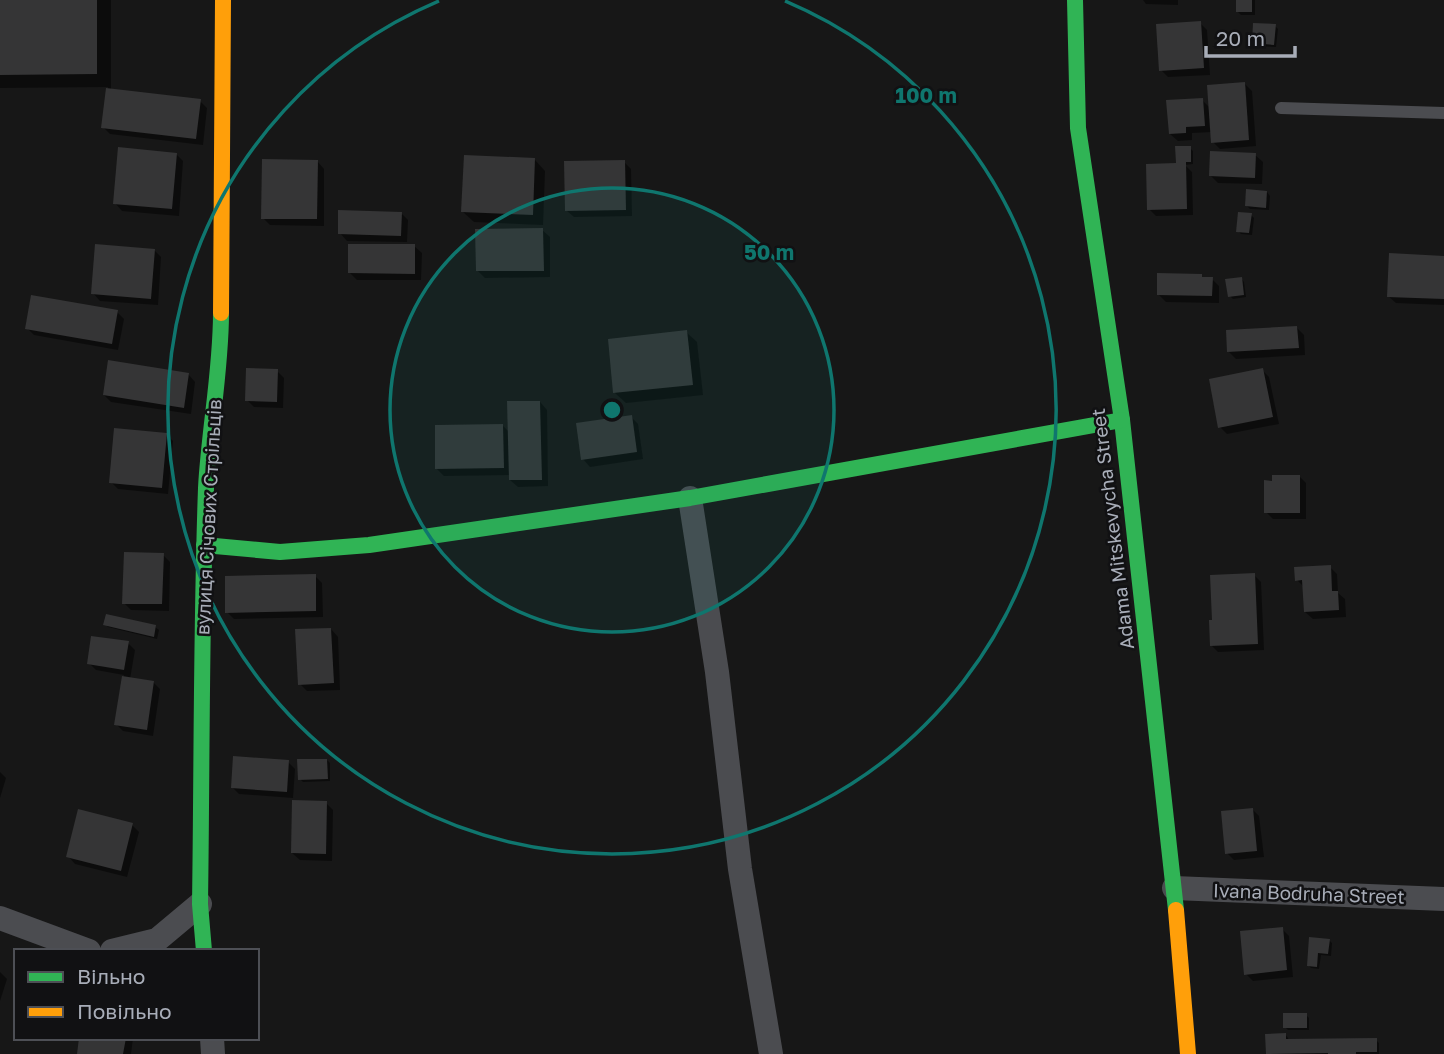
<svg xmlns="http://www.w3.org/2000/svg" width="1444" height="1054" font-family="'Golos Text',sans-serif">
  <rect width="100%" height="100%" fill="#171717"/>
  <!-- shadow -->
  <g fill="#0007">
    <polygon points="0,0 111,0 111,91 200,101 207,108 203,145 110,134 103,127 108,87 0,88"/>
    <polygon points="1143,0 1178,0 1178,5 1146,4"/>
    <polygon points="1238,0 1255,0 1255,15 1241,15 1238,12"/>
    <polygon points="1200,23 1207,30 1210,75 1168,77 1161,70"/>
    <polygon points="1275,26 1278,29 1276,47 1257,46 1254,43"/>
    <polygon points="1245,84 1252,91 1256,146 1220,149 1213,142 1212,132 1192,133 1192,140 1178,141 1170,134 1202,100 1210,108"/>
    <polygon points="1190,148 1193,151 1193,164 1185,165 1192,172 1193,215 1156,216 1149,209 1181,165"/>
    <polygon points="176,154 183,161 179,216 122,211 115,203"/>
    <polygon points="1255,155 1263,162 1262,184 1218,183 1211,176"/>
    <polygon points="535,160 545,171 543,225 474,222 463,212"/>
    <polygon points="317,161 324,169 324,226 270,225 263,218"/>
    <polygon points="624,162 631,169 632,216 574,217 566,210"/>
    <polygon points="1267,192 1270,196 1269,210 1250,209 1247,206"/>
    <polygon points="401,213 408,220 407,242 347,241 340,233"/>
    <polygon points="1251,215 1254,218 1252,235 1241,234 1238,231"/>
    <polygon points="542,230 550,237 550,277 485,278 478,271"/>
    <polygon points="414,246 422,253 421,280 357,280 350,273"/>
    <polygon points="154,250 161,257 158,305 100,301 93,293"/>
    <polygon points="1444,257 1444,305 1396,303 1388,296"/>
    <polygon points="1201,276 1204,279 1212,279 1219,286 1219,303 1166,302 1159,295"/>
    <polygon points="1241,278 1244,282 1246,297 1233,299 1230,296"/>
    <polygon points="117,312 124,319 118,350 34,335 27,328"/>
    <polygon points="1297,328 1304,335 1305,355 1236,359 1229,352"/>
    <polygon points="686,332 697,342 703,395 626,403 615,393"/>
    <polygon points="1262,370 1269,377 1279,424 1227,434 1220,427"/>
    <polygon points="277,371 284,378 283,408 254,407 247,400"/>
    <polygon points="188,374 195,382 191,414 111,402 104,395"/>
    <polygon points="540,402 547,410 548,486 518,487 510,480 510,475 444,476 437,469 502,425 510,433"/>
    <polygon points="631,417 638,424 643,459 590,467 583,459"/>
    <polygon points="166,434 173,441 168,494 118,489 111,482"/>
    <polygon points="1299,476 1306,483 1306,519 1273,519 1266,512"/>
    <polygon points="163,555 170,562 169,611 131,610 124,603"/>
    <polygon points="1330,567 1337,574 1338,593 1345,599 1346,617 1313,619 1305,612 1304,587 1297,580"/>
    <polygon points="1254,575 1261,582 1264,650 1218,652 1211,645"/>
    <polygon points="315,576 322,583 323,617 234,619 227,612"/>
    <polygon points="105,624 155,627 159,630 157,639 108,627"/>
    <polygon points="331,629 338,637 340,690 307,691 300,684"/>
    <polygon points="128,643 135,650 130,679 153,682 160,689 153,736 123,731 116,724 124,675 96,670 89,663"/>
    <polygon points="327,760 330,763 330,781 303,782 300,779"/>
    <polygon points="288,762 295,769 293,798 239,794 232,787"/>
    <polygon points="0,772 6,778 0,798"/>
    <polygon points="326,803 333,810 332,861 300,860 292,853"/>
    <polygon points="1252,809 1259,816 1264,857 1234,860 1227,853"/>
    <polygon points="132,825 139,832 127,877 75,864 68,856"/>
    <polygon points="1282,929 1289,936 1293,977 1253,981 1246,974"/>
    <polygon points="1311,939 1329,940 1332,943 1331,956 1321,955 1319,969 1311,968 1308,965"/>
    <polygon points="0,972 7,979 0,1001"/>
    <polygon points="1306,1015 1309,1018 1309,1030 1288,1030 1285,1027"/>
    <polygon points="1285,1034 1288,1038 1289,1041 1376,1040 1379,1043 1379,1054 1268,1054 1267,1035"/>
    <polygon points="81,1038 133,1038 131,1054 79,1054"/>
  </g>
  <!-- building -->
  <g fill="#353536">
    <polygon points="0,0 97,0 97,74 0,75"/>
    <rect x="1236" y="0" width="16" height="12"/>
    <polygon points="1201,21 1204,68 1159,71 1156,24"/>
    <polygon points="1253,23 1276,24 1274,45 1252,43"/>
    <polygon points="1245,82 1249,140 1211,143 1207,85"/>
    <polygon points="106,88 201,99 196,139 101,128"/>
    <polygon points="1203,98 1205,126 1186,127 1186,133 1169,134 1166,100"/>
    <polygon points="1175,146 1191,146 1191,162 1186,162 1187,209 1147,210 1146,164 1176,163"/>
    <polygon points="118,147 177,153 172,209 113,204"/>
    <polygon points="1210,151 1256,153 1255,178 1209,176"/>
    <polygon points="464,155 535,158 533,215 461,212"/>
    <polygon points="262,159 318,160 317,219 261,219"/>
    <polygon points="625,160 626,210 565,211 564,161"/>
    <polygon points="1246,189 1267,191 1266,208 1245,206"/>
    <polygon points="338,210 402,212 401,236 338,234"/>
    <polygon points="1238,212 1252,213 1249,233 1236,232"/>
    <polygon points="543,228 544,271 476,271 475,229"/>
    <polygon points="95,244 155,249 151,299 91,294"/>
    <polygon points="348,244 415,244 415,274 348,273"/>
    <polygon points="1389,253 1444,256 1444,299 1387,297"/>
    <polygon points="1157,273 1202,274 1202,277 1213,277 1212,296 1157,295"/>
    <polygon points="1242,277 1244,295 1228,297 1225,279"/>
    <polygon points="31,295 118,310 112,344 25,329"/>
    <polygon points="1297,326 1299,348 1227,352 1226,330"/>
    <polygon points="687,330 693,385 613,393 608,339"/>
    <polygon points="108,360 189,373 184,408 103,395"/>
    <polygon points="246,368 278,369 277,402 245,401"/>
    <polygon points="1263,368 1273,417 1218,428 1209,379"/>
    <polygon points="507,401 540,401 542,480 509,480"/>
    <polygon points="632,415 637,452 581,460 576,423"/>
    <polygon points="503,424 504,468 435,469 435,425"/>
    <polygon points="114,428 167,433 162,488 109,483"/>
    <polygon points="1272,475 1300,475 1300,513 1264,513 1264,480 1272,481"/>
    <polygon points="124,552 164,553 162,604 122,604"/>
    <polygon points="1331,565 1332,591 1338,591 1339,610 1304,612 1302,580 1295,581 1294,567"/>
    <polygon points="1255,573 1258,644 1210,646 1209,620 1212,620 1210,575"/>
    <polygon points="316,574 316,611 225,613 225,576"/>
    <polygon points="106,614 156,625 154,637 103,625"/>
    <polygon points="331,628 334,683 298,685 295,629"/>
    <polygon points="91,636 129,641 124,670 87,664"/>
    <polygon points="122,676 154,681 147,730 114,725"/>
    <polygon points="233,756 289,760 287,792 231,788"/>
    <polygon points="297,759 327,759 328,779 298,780"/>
    <polygon points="292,800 327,801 326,854 291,853"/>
    <polygon points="1253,808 1257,851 1225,854 1221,811"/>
    <polygon points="78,809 133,823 121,871 66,857"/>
    <polygon points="1283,927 1287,970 1244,975 1240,931"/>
    <polygon points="1309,937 1330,939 1328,954 1318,953 1317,967 1307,966"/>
    <rect x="1283" y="1013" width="24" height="15"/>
    <polygon points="1286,1033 1286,1039 1377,1038 1377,1052 1356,1052 1356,1054 1328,1054 1328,1053 1266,1054 1265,1034"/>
    <polygon points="79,1038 126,1038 123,1054 77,1054"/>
  </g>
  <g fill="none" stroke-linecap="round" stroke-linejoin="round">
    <!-- lane -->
    <polyline stroke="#4b4c50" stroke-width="12" points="1281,108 1444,113"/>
    <!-- street -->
    <g stroke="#4b4c50" stroke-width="24">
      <polyline points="690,498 717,672 740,869 771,1054"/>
      <polyline points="1174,888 1444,899"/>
      <polyline points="0,918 89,951"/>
      <polyline points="112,951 157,940 200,904"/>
      <polyline points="212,1038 213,1054"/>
    </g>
    <!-- fast -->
    <g stroke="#30b455" stroke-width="16">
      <polyline points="1075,0 1078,128 1122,420 1176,910"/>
      <polyline points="204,545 280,552 369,545 690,498 1122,420"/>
      <path d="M204,951L200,904C202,766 201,627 206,488C209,430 221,372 221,313"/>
    </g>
    <!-- slow -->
    <g stroke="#ff9f0a" stroke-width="16">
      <polyline points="221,313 223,0"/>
      <polyline points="1176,910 1188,1054"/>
    </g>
  </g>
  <!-- distance rings -->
  <circle cx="612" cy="410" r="222" fill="#0f766e" fill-opacity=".12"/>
  <g fill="none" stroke="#0f766e" stroke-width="3.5">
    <circle cx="612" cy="410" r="222"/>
    <path d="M785 1A444 444 0 1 1 439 1"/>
  </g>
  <g text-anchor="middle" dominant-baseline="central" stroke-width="5" stroke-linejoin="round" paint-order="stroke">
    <!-- street labels -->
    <g font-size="19" fill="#a8adb8" stroke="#111113">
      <text transform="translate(208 517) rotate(-87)">вулиця Січових Стрільців</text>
      <text transform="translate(1112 529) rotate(-97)">Adama Mitskevycha Street</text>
      <text transform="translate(1309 893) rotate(2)">Ivana Bodruha Street</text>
    </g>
  </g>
  <circle cx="612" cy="410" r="10" fill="#0f766e" stroke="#111113" stroke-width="3.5"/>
  <g font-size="21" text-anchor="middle" font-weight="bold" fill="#0f766e" stroke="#111113" stroke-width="5" stroke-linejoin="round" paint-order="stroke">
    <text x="926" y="103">100 m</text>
    <text x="769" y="260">50 m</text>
  </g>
  <!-- legend -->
  <rect x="14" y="949" width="245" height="91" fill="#111113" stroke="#4d4f55" stroke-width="2"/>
  <rect x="28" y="972" width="35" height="10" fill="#30b455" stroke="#4d4f55" stroke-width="2"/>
  <text x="77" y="984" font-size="21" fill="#a8adb8">Вільно</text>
  <rect x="28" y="1007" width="35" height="10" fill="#ff9f0a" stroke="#4d4f55" stroke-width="2"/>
  <text x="77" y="1019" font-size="21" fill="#a8adb8">Повільно</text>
  <!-- scale -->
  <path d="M1206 46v10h89v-10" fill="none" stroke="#a8adb8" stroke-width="3.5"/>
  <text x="1216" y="46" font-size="21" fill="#a8adb8" stroke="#111113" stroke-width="5" paint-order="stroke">20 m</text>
</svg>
